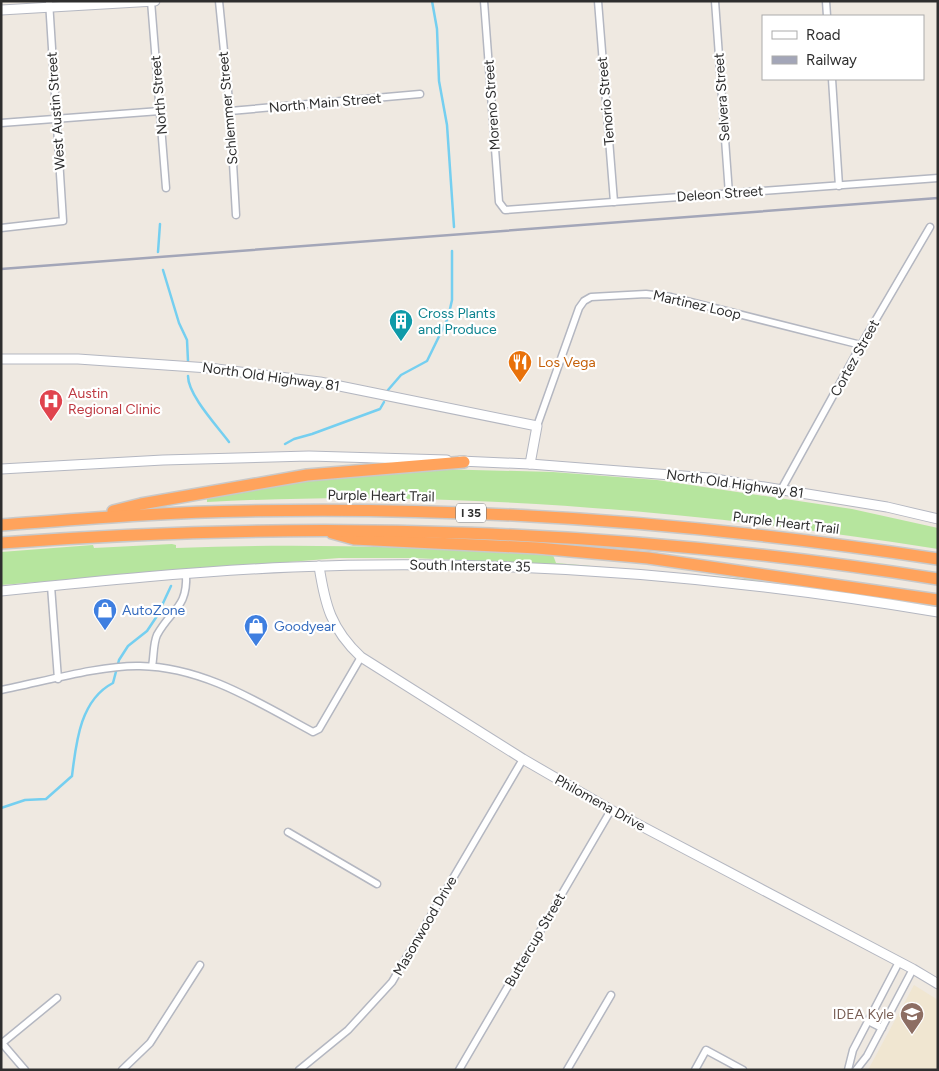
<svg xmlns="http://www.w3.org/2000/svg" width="939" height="1071" font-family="Figtree,sans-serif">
  <rect width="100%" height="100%" fill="#efe9e1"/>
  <!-- education -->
  <polygon fill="#f0e6d1" points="914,985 938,1000 938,1070 868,1070"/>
  <!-- grass -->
  <g fill="#b6e59e">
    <path d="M435,469L553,472L657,480L852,509L938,528V549C699,511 449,489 207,502V497L297,480Z"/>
    <path d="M172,544L176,545V548C302,543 428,547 553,555L556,563L744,579L745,576L836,589V591L604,567L413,558H339L1,585V552L93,545L94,548Z"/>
  </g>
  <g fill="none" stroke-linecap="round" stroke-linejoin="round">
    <!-- stream -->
    <g stroke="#75cff0" stroke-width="2.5">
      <polyline points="432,1 437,29 439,81 447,125 454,227"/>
      <polyline points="158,252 160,224"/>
      <polyline points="163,270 179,323 187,340 188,361"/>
      <path d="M188,376C188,395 217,426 229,442"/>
      <polyline points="388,390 401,375 427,361 448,318 452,300 452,251"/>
      <polyline points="285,444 294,439 312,434 380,409 384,402"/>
      <path d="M1,808L25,800L46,799L72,776C76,743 80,700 113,683L119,660L128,646L147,631L157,616L171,586"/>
    </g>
    <!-- street casing -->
    <g stroke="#b4b7c1" stroke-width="9">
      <g id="street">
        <polyline points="151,1 166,188"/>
        <polyline points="219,1 230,111 236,215"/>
        <polyline points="484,1 499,202 505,210 938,178"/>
        <polyline points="598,1 614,202"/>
        <polyline points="715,1 729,194"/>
        <polyline points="826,1 827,16"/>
        <polyline points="832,79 839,186"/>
        <polyline points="230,111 420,94"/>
        <polyline points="1,123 160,111"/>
        <polyline points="1,228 63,221 49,1"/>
        <polyline points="537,426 579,308 584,301 591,297 646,294 671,297 861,345"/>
        <polyline points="781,490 861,345 930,227"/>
        <polyline points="51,586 58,679"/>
        <path d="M152,666C154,657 153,644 157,635C171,609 188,608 186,574"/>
        <path d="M1,690C42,682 101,665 140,666C204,667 259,703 313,732L319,729L361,657"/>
        <polyline points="288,832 377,884"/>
        <polyline points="868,1021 882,1028"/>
        <polyline points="1,1042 25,1070"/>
        <polyline points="1,1044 57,998"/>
        <polyline points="122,1070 150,1043 200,965"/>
        <polyline points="299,1070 348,1030 392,982 523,759"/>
        <polyline points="459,1070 611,810"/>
        <polyline points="567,1070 611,995"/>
        <polyline points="695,1070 706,1050 743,1070"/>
        <polyline points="848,1070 853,1050 899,962"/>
        <polyline points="856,1070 867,1056 913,969"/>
      </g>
    </g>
    <!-- secondary casing -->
    <g stroke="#b4b7c1" stroke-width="11">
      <g id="secondary">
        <polyline points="1,10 155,1"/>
        <polyline points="1,359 78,359 209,368 320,382 537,426 530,464"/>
        <polyline points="460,461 530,464 709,478 887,507 938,519"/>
        <polyline points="1,469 163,460 309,456 447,460"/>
        <path d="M319,566C325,605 331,629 361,657L523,759L611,810L913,969L938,984"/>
        <path d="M1,591C98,581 196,571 293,567C509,558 725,576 938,612"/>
      </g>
    </g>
    <!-- highway casing -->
    <g stroke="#c9c9c9" stroke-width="14">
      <g id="highway">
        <polyline points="113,511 141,504 307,475 464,462"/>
        <path d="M1,525C83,519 164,512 246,511C478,506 709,524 938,559"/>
        <polyline points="332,533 354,539 537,548 648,558 938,600"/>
        <path d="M1,543C318,519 624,529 938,579"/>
      </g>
    </g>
    <!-- street -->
    <use href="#street" stroke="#fff" stroke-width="6"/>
    <!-- secondary -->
    <use href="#secondary" stroke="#fff" stroke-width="9"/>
    <!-- highway -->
    <use href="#highway" stroke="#ffa35c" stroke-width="11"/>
    <!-- rail -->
    <polyline stroke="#a3a6b8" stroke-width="2.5" points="1,269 938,198"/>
  </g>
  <!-- icons -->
  <defs>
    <g id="building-pin" transform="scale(1.25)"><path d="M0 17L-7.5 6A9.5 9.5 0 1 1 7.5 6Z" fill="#0f9aa8" stroke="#fff"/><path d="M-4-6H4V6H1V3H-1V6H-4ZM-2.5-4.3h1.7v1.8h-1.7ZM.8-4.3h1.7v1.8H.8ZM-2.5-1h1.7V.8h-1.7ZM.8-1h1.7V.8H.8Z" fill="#fff"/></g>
    <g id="restaurant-pin" transform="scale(1.25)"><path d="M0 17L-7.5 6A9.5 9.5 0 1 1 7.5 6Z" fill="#e8710a" stroke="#fff"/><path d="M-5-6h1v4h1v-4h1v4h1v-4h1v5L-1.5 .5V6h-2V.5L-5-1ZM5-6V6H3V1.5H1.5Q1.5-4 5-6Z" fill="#fff"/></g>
    <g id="hospital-pin" transform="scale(1.25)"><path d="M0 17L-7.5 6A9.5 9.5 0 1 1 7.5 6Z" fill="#e0444e" stroke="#fff"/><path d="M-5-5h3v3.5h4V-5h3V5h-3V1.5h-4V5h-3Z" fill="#fff"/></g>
    <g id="shop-pin" transform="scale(1.25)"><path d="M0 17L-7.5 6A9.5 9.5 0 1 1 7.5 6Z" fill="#3f7fe0" stroke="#fff"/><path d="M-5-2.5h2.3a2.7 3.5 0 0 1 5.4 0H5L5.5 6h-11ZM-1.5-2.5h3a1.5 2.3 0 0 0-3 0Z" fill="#fff"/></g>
    <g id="school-pin" transform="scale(1.25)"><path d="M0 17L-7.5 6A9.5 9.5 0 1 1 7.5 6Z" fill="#8d6e63" stroke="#fff"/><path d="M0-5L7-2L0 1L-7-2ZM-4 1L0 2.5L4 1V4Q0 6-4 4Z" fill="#fff"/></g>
  </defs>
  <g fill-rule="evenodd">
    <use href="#building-pin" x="401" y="321"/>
    <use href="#restaurant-pin" x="520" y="362"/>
    <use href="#hospital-pin" x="51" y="401"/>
    <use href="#shop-pin" x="105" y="610"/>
    <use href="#shop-pin" x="256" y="626"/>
    <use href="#school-pin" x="912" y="1014"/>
  </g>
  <g text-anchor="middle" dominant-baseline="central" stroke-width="4.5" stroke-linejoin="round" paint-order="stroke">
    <!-- shield labels -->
    <rect fill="#fff" stroke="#6d6d6d" stroke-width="1" x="456" y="503.5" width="30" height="19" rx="4"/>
    <g font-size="12" font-weight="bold" fill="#2e2e2e">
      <text x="471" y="513">I 35</text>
    </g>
    <!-- street labels -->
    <g font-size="14" fill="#2e2e2e" stroke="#fff">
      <text transform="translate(159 95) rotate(-95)">North Street</text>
      <text transform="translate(722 97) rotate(-94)">Selvera Street</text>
      <text transform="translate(606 101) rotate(-95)">Tenorio Street</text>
      <text transform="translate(325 103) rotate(-5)">North Main Street</text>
      <text transform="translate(492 105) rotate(-94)">Moreno Street</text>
      <text transform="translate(228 108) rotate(-95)">Schlemmer Street</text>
      <text transform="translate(56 111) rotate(-94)">West Austin Street</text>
      <text transform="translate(720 194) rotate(-4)">Deleon Street</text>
      <text transform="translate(697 305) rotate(13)">Martinez Loop</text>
      <text transform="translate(855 358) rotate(-61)">Cortez Street</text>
      <text transform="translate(271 377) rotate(8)">North Old Highway 81</text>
      <text transform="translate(735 484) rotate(8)">North Old Highway 81</text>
      <text transform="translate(381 496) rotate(1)">Purple Heart Trail</text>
      <text transform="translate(786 523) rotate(7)">Purple Heart Trail</text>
      <text transform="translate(470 566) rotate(1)">South Interstate 35</text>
      <text transform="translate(600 803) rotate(29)">Philomena Drive</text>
      <text transform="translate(425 926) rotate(-60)">Masonwood Drive</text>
      <text transform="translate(535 940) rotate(-60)">Buttercup Street</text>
    </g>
    <!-- culture labels -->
    <g font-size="14" fill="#0d838f" stroke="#fff" text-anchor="start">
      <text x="418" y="313">Cross Plants<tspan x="418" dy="16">and Produce</tspan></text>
    </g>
    <!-- food labels -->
    <g font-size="14" fill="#c56008" stroke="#fff" text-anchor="start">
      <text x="538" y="362">Los Vega</text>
    </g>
    <!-- health labels -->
    <g font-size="14" fill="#be3a42" stroke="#fff" text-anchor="start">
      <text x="68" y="393">Austin<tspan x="68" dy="16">Regional Clinic</tspan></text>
    </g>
    <!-- shop labels -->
    <g font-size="14" fill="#366cbe" stroke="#fff" text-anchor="start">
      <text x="122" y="610">AutoZone</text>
      <text x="274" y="626">Goodyear</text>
    </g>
    <!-- education labels -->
    <g font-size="14" fill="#785e54" stroke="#fff" text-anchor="end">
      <text x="894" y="1014">IDEA Kyle</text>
    </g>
  </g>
  <!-- border -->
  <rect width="939" height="1071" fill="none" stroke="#2e2e2e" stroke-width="5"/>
  <!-- legend -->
  <rect x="762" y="15" width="162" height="65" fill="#ffffff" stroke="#ababab"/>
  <rect x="772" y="31" width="25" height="8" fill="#ffffff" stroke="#ababab"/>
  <text x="806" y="40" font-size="15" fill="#2e2e2e">Road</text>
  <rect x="772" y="56" width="25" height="8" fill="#a3a6b8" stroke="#ababab"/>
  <text x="806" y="65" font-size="15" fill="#2e2e2e">Railway</text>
</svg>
